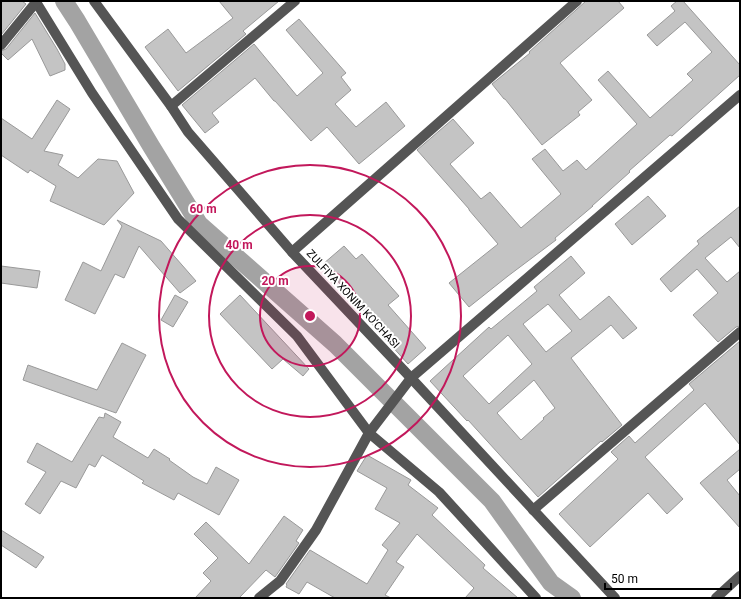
<svg xmlns="http://www.w3.org/2000/svg" width="741" height="599" font-family="Roboto,sans-serif">
  <rect width="100%" height="100%" fill="#fff"/>
  <g fill="none" stroke-linecap="round" stroke-linejoin="round">
    <!-- canal -->
    <polyline stroke="#a3a3a3" stroke-width="18" points="64,1 77,21 151,146 199,224 335,344 492,501 551,583 572,598"/>
  </g>
  <!-- building -->
  <g fill="#c4c4c4" stroke="#999" fill-rule="evenodd">
    <polygon points="1,1 22,1 26,4 1,35"/>
    <polygon points="219,1 279,1 243,31 246,34 178,91 145,47 168,29 186,53 233,18"/>
    <polygon points="586,1 618,1 624,8 560,63 592,100 578,112 580,115 542,145 505,99 504,99 492,84 530,53 529,52"/>
    <polygon points="677,1 683,1 740,65 740,75 672,136 670,135 629,171 630,172 592,206 593,206 555,238 556,240 508,276 469,307 449,283 498,244 469,210 469,209 417,150 453,119 474,143 450,164 481,199 490,192 521,228 561,194 532,159 545,149 563,171 577,160 586,170 637,124 598,80 608,71 650,118 693,80 687,74 712,52 685,22 657,46 647,35 675,11 671,6"/>
    <polygon points="35,13 57,49 65,64 65,70 50,76 32,39 8,60 1,53 1,51 6,49"/>
    <polygon points="299,19 346,73 341,77 351,90 335,104 356,127 386,102 405,126 359,164 327,127 311,141 275,101 274,101 255,78 212,113 219,122 205,133 182,105 254,44 297,96 323,73 286,30"/>
    <polygon points="57,100 70,109 44,151 63,155 58,165 78,178 98,159 117,161 134,193 104,225 50,201 56,186 30,170 28,173 1,155 1,118 32,139"/>
    <polygon points="648,196 666,216 632,245 615,224"/>
    <polygon points="740,206 740,248 731,237 705,258 727,282 740,271 740,326 736,327 718,342 693,315 718,293 697,269 671,292 660,279 699,244 697,241"/>
    <polygon points="117,220 161,241 196,281 180,293 139,246 124,278 115,274 95,314 65,300 83,262 101,271 122,226"/>
    <polygon points="344,246 356,259 362,254 399,296 388,305 426,348 408,364 371,323 372,321 323,264"/>
    <path d="M571,256L585,273L559,295L580,320L609,296L637,328L623,339L611,325L571,358L622,425L602,442L601,441L538,497L468,420L467,421L430,381L489,327L491,329L537,291L534,287ZM548,304L572,331L546,352L523,324ZM508,335L532,364L489,404L463,376ZM534,380L555,408L543,418L544,419L521,440L497,413Z"/>
    <polygon points="1,266 40,271 37,288 1,283"/>
    <polygon points="175,295 188,302 173,327 161,320"/>
    <polygon points="240,295 309,369 303,376 283,359 272,369 220,314"/>
    <polygon points="740,341 740,445 705,403 645,457 683,499 667,514 648,493 590,547 559,514 618,459 611,452 629,436 635,443 694,390 689,384"/>
    <polygon points="122,343 146,355 116,413 23,380 28,365 97,390"/>
    <polygon points="105,413 121,422 113,437 148,458 154,449 170,459 169,460 193,477 207,484 216,467 239,480 219,515 178,493 174,500 142,483 144,481 102,455 95,467 89,464 76,488 61,481 40,514 25,504 46,472 27,462 37,443 72,462 99,417 104,418"/>
    <polygon points="740,449 740,469 727,480 740,496 740,528 700,483"/>
    <polygon points="367,455 411,480 408,485 438,508 432,515 485,565 483,568 518,598 465,598 474,588 417,534 396,562 404,567 385,595 391,598 335,598 307,582 299,594 286,587 287,585 286,584 310,550 367,584 388,550 382,545 400,523 375,509 387,488 357,471"/>
    <polygon points="284,516 303,530 296,541 299,543 275,577 266,570 239,598 195,598 211,581 203,573 218,558 194,534 206,522 249,564"/>
    <polygon points="1,530 44,557 36,568 1,545"/>
  </g>
  <g fill="none" stroke-linecap="round" stroke-linejoin="round">
    <!-- minor -->
    <g stroke="#555" stroke-width="10">
      <polyline points="94,1 171,106 188,132 292,252 411,378 615,598"/>
      <polyline points="36,2 92,93 178,219 297,336 369,433 439,492 536,598"/>
      <polyline points="1,45 37,1"/>
      <polyline points="171,106 295,1"/>
      <polyline points="292,252 577,1"/>
      <polyline points="533,510 740,332"/>
      <polyline points="259,598 280,581 316,530 369,433 411,378 740,95"/>
      <polyline points="716,598 740,576"/>
    </g>
  </g>
  <!-- distance rings -->
  <circle cx="310" cy="316" r="50" fill="#c2185b" fill-opacity=".12"/>
  <g fill="none" stroke="#c2185b" stroke-width="2">
    <circle cx="310" cy="316" r="50"/>
    <circle cx="310" cy="316" r="101"/>
    <circle cx="310" cy="316" r="151"/>
  </g>
  <g text-anchor="middle" dominant-baseline="central" stroke-width="4" stroke-linejoin="round" paint-order="stroke">
    <!-- street labels -->
    <g font-size="11" fill="#000" stroke="#fff">
      <text transform="translate(353 299) rotate(47)">ZULFIYA XONIM KO'CHASI</text>
    </g>
  </g>
  <circle cx="310" cy="316" r="6" fill="#c2185b" stroke="#fff" stroke-width="2"/>
  <g font-size="12" text-anchor="middle" font-weight="bold" fill="#c2185b" stroke="#fff" stroke-width="4" stroke-linejoin="round" paint-order="stroke">
    <text x="203" y="213">60 m</text>
    <text x="239" y="249">40 m</text>
    <text x="275" y="285">20 m</text>
  </g>
  <!-- border -->
  <rect width="741" height="599" fill="none" stroke="#000000" stroke-width="4"/>
  <!-- scale -->
  <path d="M605 583v6h126v-6" fill="none" stroke="#000000" stroke-width="2"/>
  <text x="611" y="583" font-size="12" fill="#000000" stroke="#ffffff" stroke-width="3" paint-order="stroke">50 m</text>
</svg>
